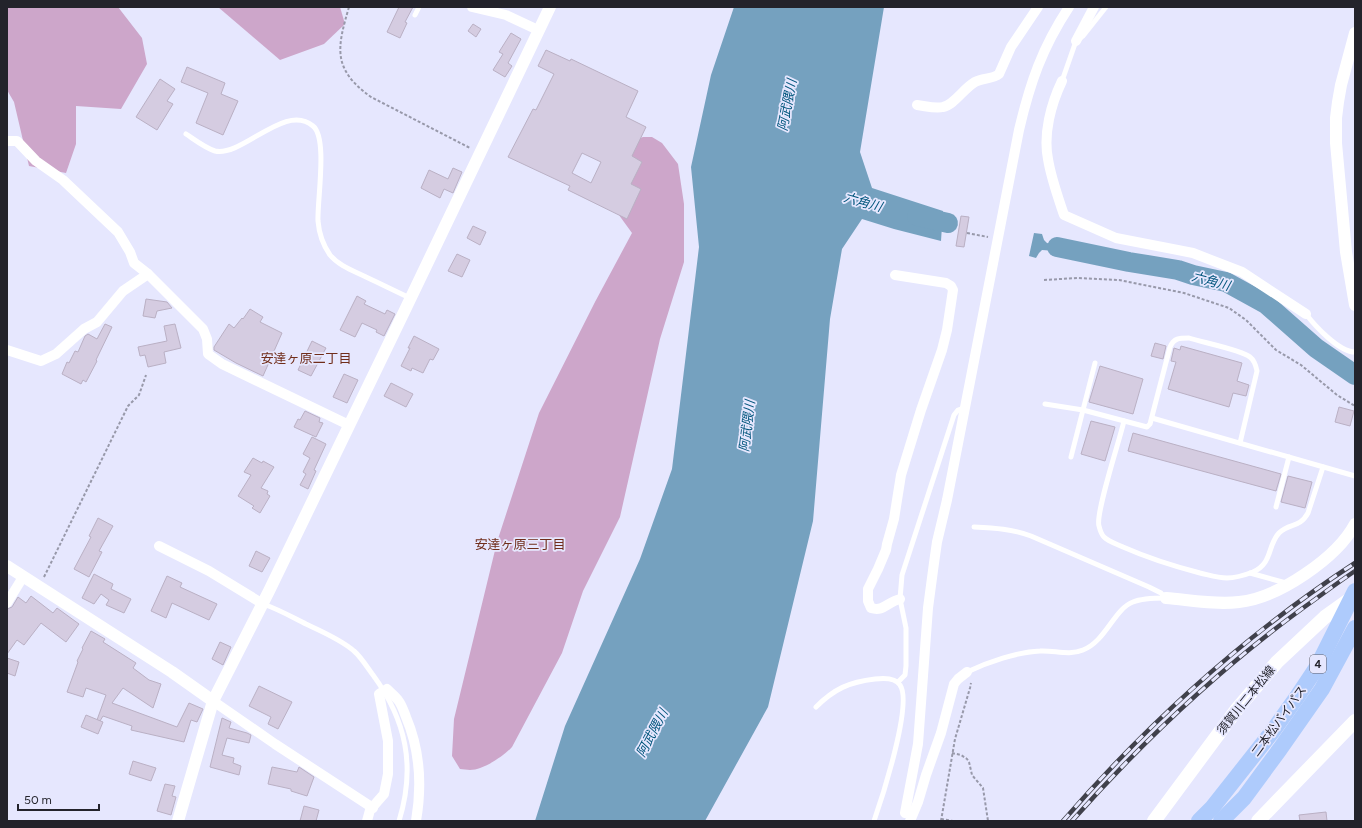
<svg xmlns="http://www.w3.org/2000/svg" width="1362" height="828" font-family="Figtree,'Noto Sans JP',sans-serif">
  <rect width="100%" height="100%" fill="#e6e7fe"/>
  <!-- forest -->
  <g fill="#cda6ca">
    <polygon points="7,7 118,7 142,38 147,64 121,109 76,106 76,144 66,173 29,166 14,102 7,90"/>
    <polygon points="218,7 340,7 345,24 324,44 280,60"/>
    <path d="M643,137H652L662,143L678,164L684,204V262L660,339L620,517L583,591L562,653L512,747C504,756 483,770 470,770C467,770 463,769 460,769L452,756L454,719L497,542L539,413L595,302L632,233L600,189L627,143Z"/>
  </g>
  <!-- water -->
  <g fill="#75a1bf">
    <polygon points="734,7 884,7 860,152 872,188 943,211 941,241 894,229 862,219 842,249 830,319 813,521 768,707 705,821 535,821 565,726 640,559 672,469 699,247 691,167 711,75"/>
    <polygon points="1034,233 1042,234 1044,240 1047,243 1086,253 1042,250 1039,253 1036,258 1029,256"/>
  </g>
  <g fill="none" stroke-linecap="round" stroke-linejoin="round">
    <!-- river -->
    <g stroke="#75a1bf" stroke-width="20">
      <polyline points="917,216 948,223"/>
      <polyline points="1057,247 1129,262 1178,270 1193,275 1226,282 1266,304 1316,348 1355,375"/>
    </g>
  </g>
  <!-- building -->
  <g fill="#d5cce1" stroke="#bab0c4" fill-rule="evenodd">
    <polygon points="399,7 413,7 405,22 407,23 400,38 387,32"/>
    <polygon points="473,24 481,29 476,37 468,31"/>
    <polygon points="511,33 521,39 508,63 512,66 505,77 493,70 503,54 499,52"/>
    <path d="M546,50L570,61L571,59L638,91L626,117L646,127L632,156L642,162L631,184L641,189L627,219L568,190L570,186L508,157L533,109L536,110L554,74L538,66ZM582,153L601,162L591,183L572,173Z"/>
    <polygon points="187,67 225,83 221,94 238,101 223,135 196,123 208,93 181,82"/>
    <polygon points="160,79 175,89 167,101 173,104 157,130 136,117"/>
    <polygon points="453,168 462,172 453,193 444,189 440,198 421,188 429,170 448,179"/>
    <polygon points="961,216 969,217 964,247 956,246"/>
    <polygon points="473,226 486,232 480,245 467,238"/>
    <polygon points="457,254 470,260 462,277 448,271"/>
    <polygon points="357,296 366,301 364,304 385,314 387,310 395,314 384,336 376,332 377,330 362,323 355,337 340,330"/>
    <polygon points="146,299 167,302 172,308 157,311 155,318 143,316"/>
    <polygon points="250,309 263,317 260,322 282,333 263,376 236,363 214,350 214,347 229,324 234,328 242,318 243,319"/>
    <polygon points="105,324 112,327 96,360 97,361 86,382 83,380 81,384 62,374 67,362 69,363 75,351 78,352 85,336 88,334 97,339"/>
    <polygon points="175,324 181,348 164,352 166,363 148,367 145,355 140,356 138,347 167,341 164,326"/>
    <polygon points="414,336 439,349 433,360 430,359 423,373 412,368 411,371 401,366 410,348 408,348"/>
    <polygon points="312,341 326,348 311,376 298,370"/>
    <polygon points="1155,343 1166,346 1163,359 1151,356"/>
    <polygon points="1181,346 1242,363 1237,381 1249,385 1246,396 1233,393 1229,407 1168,389 1176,362 1171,361 1174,348 1180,350"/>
    <polygon points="1100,366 1143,379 1133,414 1089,402"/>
    <polygon points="344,374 358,380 347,403 333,397"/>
    <polygon points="391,383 413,394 406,407 384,396"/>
    <polygon points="1339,407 1354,411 1350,426 1335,422"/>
    <polygon points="305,411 320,418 319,422 323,423 316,437 294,427 298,419 300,420"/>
    <polygon points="1091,421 1115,427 1105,461 1081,454"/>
    <polygon points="1133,433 1281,474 1276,491 1128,451"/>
    <polygon points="312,437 326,444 314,470 316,471 308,489 300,485 306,474 303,472 310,458 303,454"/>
    <polygon points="253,458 262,463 263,461 274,467 261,488 268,491 267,494 270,496 260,513 252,508 254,506 238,496 251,475 244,472"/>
    <polygon points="1288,476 1312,482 1305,508 1281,502"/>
    <polygon points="98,518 113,526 99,551 102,552 89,577 74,569 91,537 89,536"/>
    <polygon points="256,551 270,558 262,572 249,566"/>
    <polygon points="94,574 113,584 111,589 131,599 124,613 106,605 109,600 101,594 94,604 82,598"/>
    <polygon points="167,576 182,583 180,587 217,604 209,620 172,603 166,618 151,611"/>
    <polygon points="31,596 53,613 57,608 79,624 66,642 41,623 24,645 17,640 7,654 7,609 12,607 18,597 26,603"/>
    <polygon points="91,631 105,639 103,642 136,663 133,668 149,680 161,684 153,708 123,688 112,703 177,727 189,703 203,709 197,722 191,720 184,742 131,730 132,726 103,716 100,721 97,720 106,695 86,688 83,697 67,692 78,662 77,661 83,649 82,648"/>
    <polygon points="220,642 231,647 223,665 212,659"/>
    <polygon points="7,658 19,662 15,676 7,673"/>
    <polygon points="259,686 292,702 278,729 268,724 271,717 249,706"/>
    <polygon points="86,715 103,722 98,734 81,727"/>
    <polygon points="222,718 231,722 229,728 247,733 251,735 249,743 227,738 222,755 234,758 233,763 241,766 239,775 210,767"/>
    <polygon points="133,761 156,768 151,781 129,774"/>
    <polygon points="272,767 297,772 299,767 314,777 307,796 291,791 291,789 268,784"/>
    <polygon points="165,784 175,786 172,796 176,797 171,815 157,811"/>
    <polygon points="304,806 319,810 316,821 300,821"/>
    <polygon points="1326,812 1327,821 1300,821 1299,815"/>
  </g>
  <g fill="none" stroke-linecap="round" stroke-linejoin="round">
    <!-- path -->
    <g stroke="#9899aa" stroke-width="2" stroke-dasharray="3 2" stroke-linecap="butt">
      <path d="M349,7C337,48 332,69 371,97L470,148"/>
      <polyline points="967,233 988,237"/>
      <polyline points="1044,280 1077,278 1119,280 1184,293 1229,308 1246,320 1276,350 1301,365 1337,395 1355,406"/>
      <polyline points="44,577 128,406 139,395 146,375"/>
      <polyline points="952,753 961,755 967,759 969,762 972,775 983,788 988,821"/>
      <polyline points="941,819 953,821"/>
      <polyline points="941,821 955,739 970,688 971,683"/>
    </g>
    <!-- service -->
    <g stroke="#fff" stroke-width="5">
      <polyline points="415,15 419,7"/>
      <polyline points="1062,81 1076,41 1083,36 1106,7"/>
      <path d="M186,134C195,140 205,148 215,151C243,157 285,102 313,126C328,138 317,201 318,221C319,233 323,245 330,255C339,266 354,271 366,277C381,284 395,291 410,298"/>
      <path d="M1306,314C1315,326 1339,352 1355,352"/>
      <path d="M1045,404L1083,410L1147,427L1150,424L1170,347C1174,338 1179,338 1189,338C1201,342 1242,350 1250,357C1254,360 1256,366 1257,371L1240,443"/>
      <polyline points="1152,418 1355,476"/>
      <path d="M1124,421C1120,439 1095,514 1099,526C1100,530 1102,535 1104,537C1109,542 1117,544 1123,547C1148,558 1173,566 1200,573C1209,575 1218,578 1227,578C1236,578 1245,575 1253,572C1273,563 1267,546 1279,533C1290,522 1299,529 1308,513L1323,467"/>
      <polyline points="1071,457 1095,363"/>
      <polyline points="1276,507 1289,457"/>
      <path d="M974,527C995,528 1012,529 1031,536L1149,587L1161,593L1165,598"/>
      <polyline points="1250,573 1286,583"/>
      <path d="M263,604C278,609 292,617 306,624C321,631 342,640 354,651C361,657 367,667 373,675C406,720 416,766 399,821"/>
      <path d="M967,672C988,662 1017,652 1040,651C1054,650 1069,656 1083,650C1106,641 1114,609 1133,602C1142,598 1156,598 1166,598"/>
      <polyline points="898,682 905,675 906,666 906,628 900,599 902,575 954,415 958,410 964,408"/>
      <path d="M816,707C834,689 849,682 875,679C883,678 895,677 900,685C913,703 882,798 874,821"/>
    </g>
    <!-- minor -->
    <g stroke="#fff" stroke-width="10">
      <polyline points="472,7 506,15 538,30"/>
      <polyline points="1076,41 1094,7"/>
      <path d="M1062,81C1051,104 1043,134 1048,159C1051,178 1058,197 1064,215L1116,238L1193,253L1242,272L1306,314"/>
      <path d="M917,105C926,106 935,109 943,107C954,105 964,88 975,82C983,78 993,79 999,74L1011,47L1038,7"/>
      <polyline points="7,141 17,141 36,161 63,180 118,232 130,252 134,263 148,274 203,329 207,339 208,354 222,364 349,425"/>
      <path d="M895,275L946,283L951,286L953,290L947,330L942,350L921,410L901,475L894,519L887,544L886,550L878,569L868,589V601L871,608C884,612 887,602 900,599"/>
      <polyline points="7,350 41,361 56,354 84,329 97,322 123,291 148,274"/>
      <polyline points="159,546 209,571 263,604"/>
      <polyline points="7,603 23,577"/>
      <polyline points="213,701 275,744 373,808"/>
      <path d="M905,813L918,744L928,608L934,563L937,542L947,500L1019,130C1030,83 1042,48 1069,7"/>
      <path d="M367,821L370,810L384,794L388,774V741L379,694L387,689C391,693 395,696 398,700C402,705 404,712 406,717C420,750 422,786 416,821"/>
      <polyline points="910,821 918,802 926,775 941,733 954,684 958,679 967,672"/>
    </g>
    <!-- tertiary -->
    <g stroke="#fff" stroke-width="12">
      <polyline points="1355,33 1341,85 1338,102 1336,118 1336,143 1346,252 1355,305"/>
      <polyline points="7,566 172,672 213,701"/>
      <path d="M1166,598C1190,600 1216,605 1239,602C1278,598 1337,558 1355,524"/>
      <polyline points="178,821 213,701 269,591 404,312 550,7"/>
    </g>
    <!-- secondary -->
    <g stroke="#fff" stroke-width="14">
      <polyline points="1154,821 1237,709 1277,662 1325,617 1353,597"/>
      <polyline points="1258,821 1355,721"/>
    </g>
    <!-- trunk -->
    <g stroke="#aecbfc" stroke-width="16">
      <polyline points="1199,821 1212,808 1272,732 1297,697 1317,667 1355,591"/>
      <polyline points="1221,821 1244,798 1280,749 1322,689 1355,628"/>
    </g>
    <!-- rail casing -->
    <g stroke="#40414b" stroke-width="4.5">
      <g id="rail">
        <path d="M1063,821C1148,723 1246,634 1355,563"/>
        <path d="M1072,821C1142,742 1218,670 1303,608C1320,596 1337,583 1355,571"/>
      </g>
    </g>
    <!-- rail -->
    <use href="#rail" stroke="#e6e7fe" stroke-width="3" stroke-dasharray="9" stroke-linecap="butt"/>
  </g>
  <g text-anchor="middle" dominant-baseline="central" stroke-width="3.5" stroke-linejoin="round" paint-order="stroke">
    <!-- shield labels -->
    <rect fill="#e6e7fe" stroke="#5e5e6a" stroke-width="1" x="1310" y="655" width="16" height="18" rx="3"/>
    <g font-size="11" font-weight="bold" fill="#23232b">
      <text x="1318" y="664">4</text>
    </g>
    <!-- street labels -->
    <g font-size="12" fill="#23232b" stroke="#e6e7fe">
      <text transform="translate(1246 700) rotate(-51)">須賀川二本松線</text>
      <text transform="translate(1279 721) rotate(-54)">二本松バイパス</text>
    </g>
    <!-- water labels -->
    <g font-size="13" font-style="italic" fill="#00557c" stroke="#e6e7fe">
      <text transform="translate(787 105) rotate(-79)">阿武隈川</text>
      <text transform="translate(863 202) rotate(16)">六角川</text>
      <text transform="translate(1211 281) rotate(15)">六角川</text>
      <text transform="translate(747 426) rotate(-83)">阿武隈川</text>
      <text transform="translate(652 733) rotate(-62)">阿武隈川</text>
    </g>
    <!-- neighbourhood labels -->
    <g font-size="13" fill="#702d1a" stroke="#e6e7fe">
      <text x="306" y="358">安達ヶ原二丁目</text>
      <text x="520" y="544">安達ヶ原三丁目</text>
    </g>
  </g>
  <!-- border -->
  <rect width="1362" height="828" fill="none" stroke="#23232b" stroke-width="16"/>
  <!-- scale -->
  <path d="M18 804v6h81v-6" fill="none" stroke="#23232b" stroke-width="2"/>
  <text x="24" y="804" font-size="12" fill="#23232b" stroke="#e6e7fe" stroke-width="3" paint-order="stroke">50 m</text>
</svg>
